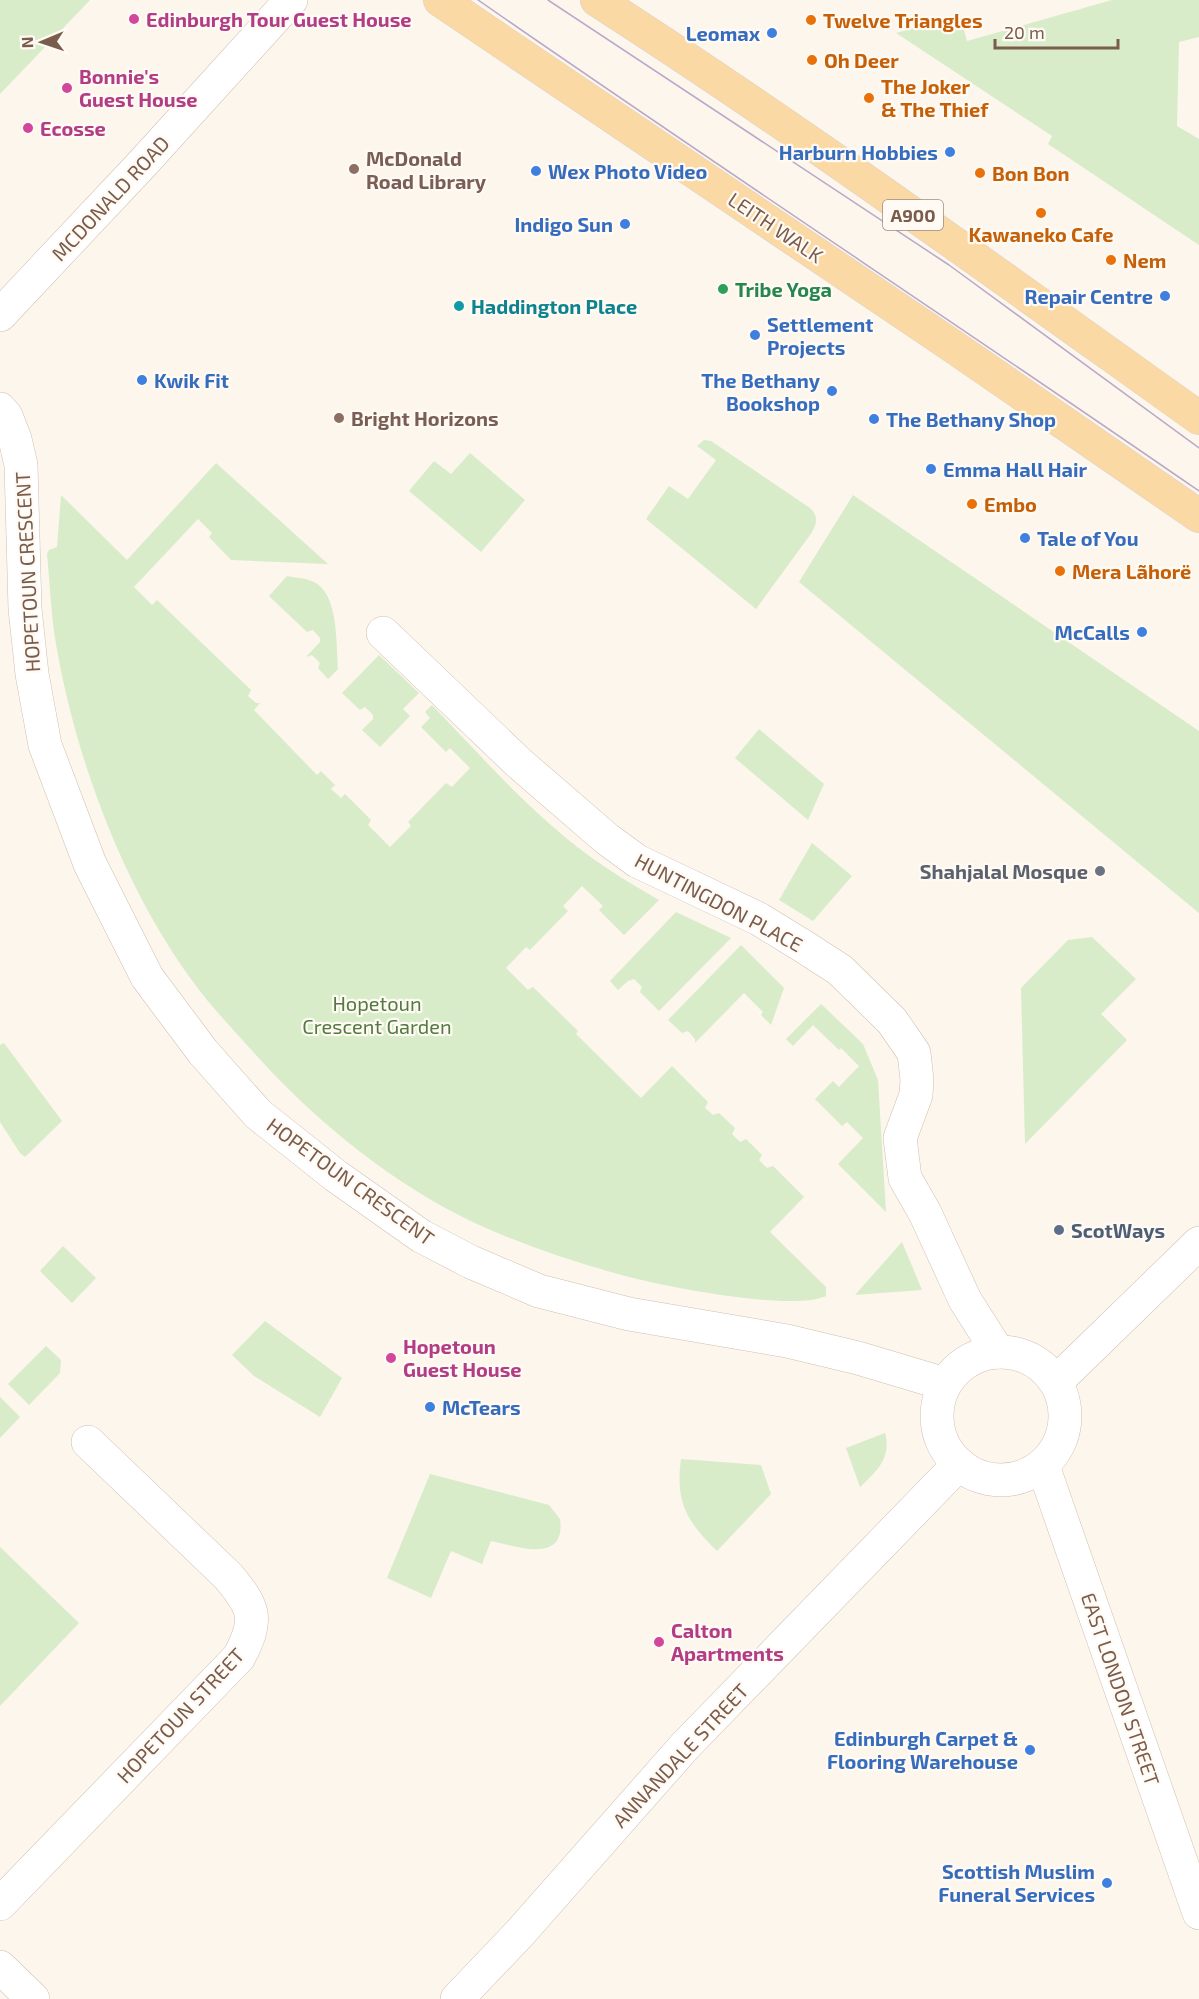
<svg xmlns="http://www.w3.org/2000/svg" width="1199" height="1999" font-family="'Exo 2',sans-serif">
  <rect width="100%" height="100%" fill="#fdf6ec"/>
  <!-- green -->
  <g fill="#d8ecc9">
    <polygon points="0,0 90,0 0,94"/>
    <polygon points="1112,0 1199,0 1199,37 1179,42 1177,126 1199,139 1199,245 1048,144 1052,136 896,33 960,15 967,41"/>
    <path d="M704,440L711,441L810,508C820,517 816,526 810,535L756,609L646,519L669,486L688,499L716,460L697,446Z"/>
    <polygon points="470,453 525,500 481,552 409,491 434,461 451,474"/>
    <path d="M216,463L328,564L231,560L209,537L212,533L198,519L134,587L152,605L157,600L251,690L248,696L256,703H260L254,710L317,775L321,771L335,785L331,789L341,798L345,794L371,820L368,825L390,847L411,826L408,822L446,783L452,787L470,768L450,748L446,752L421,727L430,718L425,712L432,705C482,757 530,812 588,855C611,872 635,886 659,900L624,935L599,910L603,906L582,886L563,906L568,911L530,950L526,947L506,968L528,990L533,987L578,1031L576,1034L641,1098L672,1066L708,1102L705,1108L713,1115L719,1113L735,1128L732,1134L740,1142L746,1139L762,1155L759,1160L767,1168L773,1166L804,1197L770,1232L826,1287V1296C791,1312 664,1286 625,1276C574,1262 525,1246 477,1224C395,1186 315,1121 255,1054C239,1036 222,1018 207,1000C129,903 77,766 56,644C51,615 50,584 47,554L49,550L57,547L61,495L127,560Z"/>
    <polygon points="853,495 1199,731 1199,913 799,582"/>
    <path d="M287,576C296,578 306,578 314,582C339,594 336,645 338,669L328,679L318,668L320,663L312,655L306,657L320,642V638L313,630L307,632L269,596Z"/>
    <polygon points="379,655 419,693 403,709 410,716 380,747 362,730 373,719 373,715 365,707 360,710 342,693"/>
    <polygon points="759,729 824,784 808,820 735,758"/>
    <polygon points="812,843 852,876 813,921 779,900"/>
    <polygon points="676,912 731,938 659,1011 640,992 642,987 634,979 628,981 618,990 610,981"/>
    <polygon points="1092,937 1136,979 1101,1014 1127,1040 1025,1144 1021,988 1068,940"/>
    <polygon points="741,945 784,988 771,1025 761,1015 763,1012 744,993 695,1043 695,1039 688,1031 682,1033 668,1020"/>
    <polygon points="821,1004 863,1044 878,1080 886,1212 838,1164 863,1138 847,1122 842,1126 815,1099 833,1081 839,1087 859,1066 841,1048 839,1050 813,1025 793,1046 786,1039"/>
    <polygon points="4,1043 62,1121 25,1157 20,1153 0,1122 0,1045"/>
    <polygon points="902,1242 922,1290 855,1295"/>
    <polygon points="63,1246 96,1278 72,1303 40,1271"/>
    <polygon points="265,1321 342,1378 320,1417 254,1376 232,1355"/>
    <polygon points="46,1346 61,1360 60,1373 29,1405 8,1384"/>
    <polygon points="0,1397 20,1417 0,1438"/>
    <path d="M885,1433C892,1458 876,1472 860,1487L846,1448Z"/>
    <path d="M681,1459L761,1465L771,1494L717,1551C687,1522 675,1502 681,1459Z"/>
    <path d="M430,1474L549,1505L560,1519C566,1565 517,1546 491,1541L482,1564L451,1551L431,1598L387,1578Z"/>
    <polygon points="0,1547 79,1623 0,1706"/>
  </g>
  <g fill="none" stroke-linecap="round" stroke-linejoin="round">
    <!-- minor casing -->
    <g stroke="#d1beb0" stroke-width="34">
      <g id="minor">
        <polyline points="0,315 143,163 291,0"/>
        <polyline points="0,409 6,416 15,439 21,465 25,609 32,674 45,745 90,864 147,977 203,1052 258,1114 336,1176 421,1236 471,1262 539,1291 629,1314 787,1341 858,1358 945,1384"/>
        <polyline points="383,633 519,763 607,839 637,861 759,919 806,948 840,970 892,1021 914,1053 917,1080 916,1095 900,1138 905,1178 925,1213 965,1300 998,1352"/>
        <circle cx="1001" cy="1416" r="64"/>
        <polyline points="1056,1382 1199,1243"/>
        <polyline points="1043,1466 1199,1913"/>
        <path d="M0,1904L239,1657C259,1619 255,1608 228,1576L88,1442"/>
        <polyline points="0,1967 33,1999"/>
        <polyline points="457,1999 519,1934 685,1746 959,1464"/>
      </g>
    </g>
    <!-- major casing -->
    <g stroke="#dad1cd" stroke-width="34">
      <g id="major">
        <polyline points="440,0 951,345 1199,516"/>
        <path d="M597,0C802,132 1000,276 1199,418"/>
      </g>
    </g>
    <!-- minor -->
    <use href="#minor" stroke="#fff" stroke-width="33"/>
    <!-- major -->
    <use href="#major" stroke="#fbd9a5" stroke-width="33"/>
    <!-- tram -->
    <g stroke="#b9a8c9" stroke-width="1.5">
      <path d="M478,0C717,166 960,326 1199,491"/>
      <polyline points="548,0 949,265 1199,448"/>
    </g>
  </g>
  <!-- markers -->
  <g fill="#d1479c" stroke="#fffaf3" stroke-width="2">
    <circle cx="134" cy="19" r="6"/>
    <circle cx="67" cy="88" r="6"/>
    <circle cx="28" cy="128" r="6"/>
    <circle cx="391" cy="1358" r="6"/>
    <circle cx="659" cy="1642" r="6"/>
  </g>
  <g fill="#e8710a" stroke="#fffaf3" stroke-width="2">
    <circle cx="811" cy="20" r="6"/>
    <circle cx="812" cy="60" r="6"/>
    <circle cx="869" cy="98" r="6"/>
    <circle cx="980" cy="173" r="6"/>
    <circle cx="1041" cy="213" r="6"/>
    <circle cx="1111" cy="260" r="6"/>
    <circle cx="972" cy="504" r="6"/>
    <circle cx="1060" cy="571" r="6"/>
  </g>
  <g fill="#3f7fe0" stroke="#fffaf3" stroke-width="2">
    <circle cx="772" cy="33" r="6"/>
    <circle cx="950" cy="152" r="6"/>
    <circle cx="536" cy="171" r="6"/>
    <circle cx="625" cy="224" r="6"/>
    <circle cx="1165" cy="296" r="6"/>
    <circle cx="755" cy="335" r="6"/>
    <circle cx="142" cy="380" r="6"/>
    <circle cx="832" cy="391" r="6"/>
    <circle cx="874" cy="419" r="6"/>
    <circle cx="931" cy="469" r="6"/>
    <circle cx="1025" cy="538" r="6"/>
    <circle cx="1142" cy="632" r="6"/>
    <circle cx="430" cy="1407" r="6"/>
    <circle cx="1030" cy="1750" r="6"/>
    <circle cx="1107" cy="1883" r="6"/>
  </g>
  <g fill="#8d6e63" stroke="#fffaf3" stroke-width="2">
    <circle cx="354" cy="169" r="6"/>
    <circle cx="339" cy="418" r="6"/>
  </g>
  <circle fill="#2e9e5b" stroke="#fffaf3" stroke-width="2" cx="723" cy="289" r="6"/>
  <circle fill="#0f9aa8" stroke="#fffaf3" stroke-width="2" cx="459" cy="306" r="6"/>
  <circle fill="#6b7280" stroke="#fffaf3" stroke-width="2" cx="1100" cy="871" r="6"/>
  <circle fill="#5c6f8a" stroke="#fffaf3" stroke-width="2" cx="1059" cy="1230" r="6"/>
  <g text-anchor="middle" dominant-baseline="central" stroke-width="4.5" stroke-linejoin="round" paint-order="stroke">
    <!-- shield labels -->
    <rect fill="#fffaf3" stroke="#a28b7f" stroke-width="1.5" x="883" y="200" width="60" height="30" rx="4.5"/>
    <g font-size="18" font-weight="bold" fill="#7a5c4d">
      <text x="913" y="215">A900</text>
    </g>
    <!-- hotel labels -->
    <g font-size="20" font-weight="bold" fill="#b23c85" stroke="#fffaf3" text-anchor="start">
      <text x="146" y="19">Edinburgh Tour Guest House</text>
      <text x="79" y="76">Bonnie's<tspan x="79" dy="23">Guest House</tspan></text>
      <text x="40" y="128">Ecosse</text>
      <text x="403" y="1346">Hopetoun<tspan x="403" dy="23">Guest House</tspan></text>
      <text x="671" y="1630">Calton<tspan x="671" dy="23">Apartments</tspan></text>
    </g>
    <!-- food labels -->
    <g font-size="20" font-weight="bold" fill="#c56008" stroke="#fffaf3" text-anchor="start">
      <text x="823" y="20">Twelve Triangles</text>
      <text x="824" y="60">Oh Deer</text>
      <text x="881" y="86">The Joker<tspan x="881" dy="23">&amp; The Thief</tspan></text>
      <text x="992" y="173">Bon Bon</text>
      <text x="1041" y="234" text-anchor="middle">Kawaneko Cafe</text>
      <text x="1123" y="260">Nem</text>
      <text x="984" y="504">Embo</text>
      <text x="1072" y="571">Mera Lãhorë</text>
    </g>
    <!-- shop labels -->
    <g font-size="20" font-weight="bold" fill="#366cbe" stroke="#fffaf3" text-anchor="end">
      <text x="760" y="33">Leomax</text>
      <text x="938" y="152">Harburn Hobbies</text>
      <text x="548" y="171" text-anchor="start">Wex Photo Video</text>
      <text x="613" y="224">Indigo Sun</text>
      <text x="1153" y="296">Repair Centre</text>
      <text x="767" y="324" text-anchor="start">Settlement<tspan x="767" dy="23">Projects</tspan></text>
      <text x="154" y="380" text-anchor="start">Kwik Fit</text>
      <text x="820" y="380">The Bethany<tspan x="820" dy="23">Bookshop</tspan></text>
      <text x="886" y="419" text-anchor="start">The Bethany Shop</text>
      <text x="943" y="469" text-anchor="start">Emma Hall Hair</text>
      <text x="1037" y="538" text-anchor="start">Tale of You</text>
      <text x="1130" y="632">McCalls</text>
      <text x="442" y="1407" text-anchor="start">McTears</text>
      <text x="1018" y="1738">Edinburgh Carpet &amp;<tspan x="1018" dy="23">Flooring Warehouse</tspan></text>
      <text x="1095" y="1871">Scottish Muslim<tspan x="1095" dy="23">Funeral Services</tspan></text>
    </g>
    <!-- education labels -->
    <g font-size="20" font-weight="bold" fill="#785e54" stroke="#fffaf3" text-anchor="start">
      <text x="366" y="158">McDonald<tspan x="366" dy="23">Road Library</tspan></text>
      <text x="351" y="418">Bright Horizons</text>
    </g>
    <!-- street labels -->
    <g font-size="20" fill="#7a5c4d" stroke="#fffaf3">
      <text transform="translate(110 198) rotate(-47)">MCDONALD ROAD</text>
      <text transform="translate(776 227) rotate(34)">LEITH WALK</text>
      <text transform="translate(27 572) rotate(-93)">HOPETOUN CRESCENT</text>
      <text transform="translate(719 902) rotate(28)">HUNTINGDON PLACE</text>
      <text transform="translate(351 1181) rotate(36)">HOPETOUN CRESCENT</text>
      <text transform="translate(1121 1689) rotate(71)">EAST LONDON STREET</text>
      <text transform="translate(180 1715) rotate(-47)">HOPETOUN STREET</text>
      <text transform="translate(680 1755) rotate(-47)">ANNANDALE STREET</text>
    </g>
    <!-- leisure labels -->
    <g font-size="20" font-weight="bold" fill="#27864d" stroke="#fffaf3" text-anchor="start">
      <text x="735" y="289">Tribe Yoga</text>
    </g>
    <!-- culture labels -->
    <g font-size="20" font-weight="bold" fill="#0d838f" stroke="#fffaf3" text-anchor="start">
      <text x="471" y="306">Haddington Place</text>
    </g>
    <!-- worship labels -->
    <g font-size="20" font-weight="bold" fill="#5b616d" stroke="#fffaf3" text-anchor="end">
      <text x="1088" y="871">Shahjalal Mosque</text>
    </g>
    <!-- park labels -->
    <g font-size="20" fill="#537a41" stroke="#fffaf3">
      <text x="377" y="1003">Hopetoun<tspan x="377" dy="23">Crescent Garden</tspan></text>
    </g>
    <!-- service labels -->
    <g font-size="20" font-weight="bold" fill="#4e5e75" stroke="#fffaf3" text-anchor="start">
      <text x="1071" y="1230">ScotWays</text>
    </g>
  </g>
  <!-- north arrow -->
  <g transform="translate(42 42) rotate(268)" stroke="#fffaf3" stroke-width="4.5" paint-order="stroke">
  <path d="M0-4.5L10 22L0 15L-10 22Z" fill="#7a5c4d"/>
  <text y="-9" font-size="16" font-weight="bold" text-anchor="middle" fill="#7a5c4d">N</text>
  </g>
  <!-- scale -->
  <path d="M995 39v9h123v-9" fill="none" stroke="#7a5c4d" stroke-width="3"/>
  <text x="1004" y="39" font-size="18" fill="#7a5c4d" stroke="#fffaf3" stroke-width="4.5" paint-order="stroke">20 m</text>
</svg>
